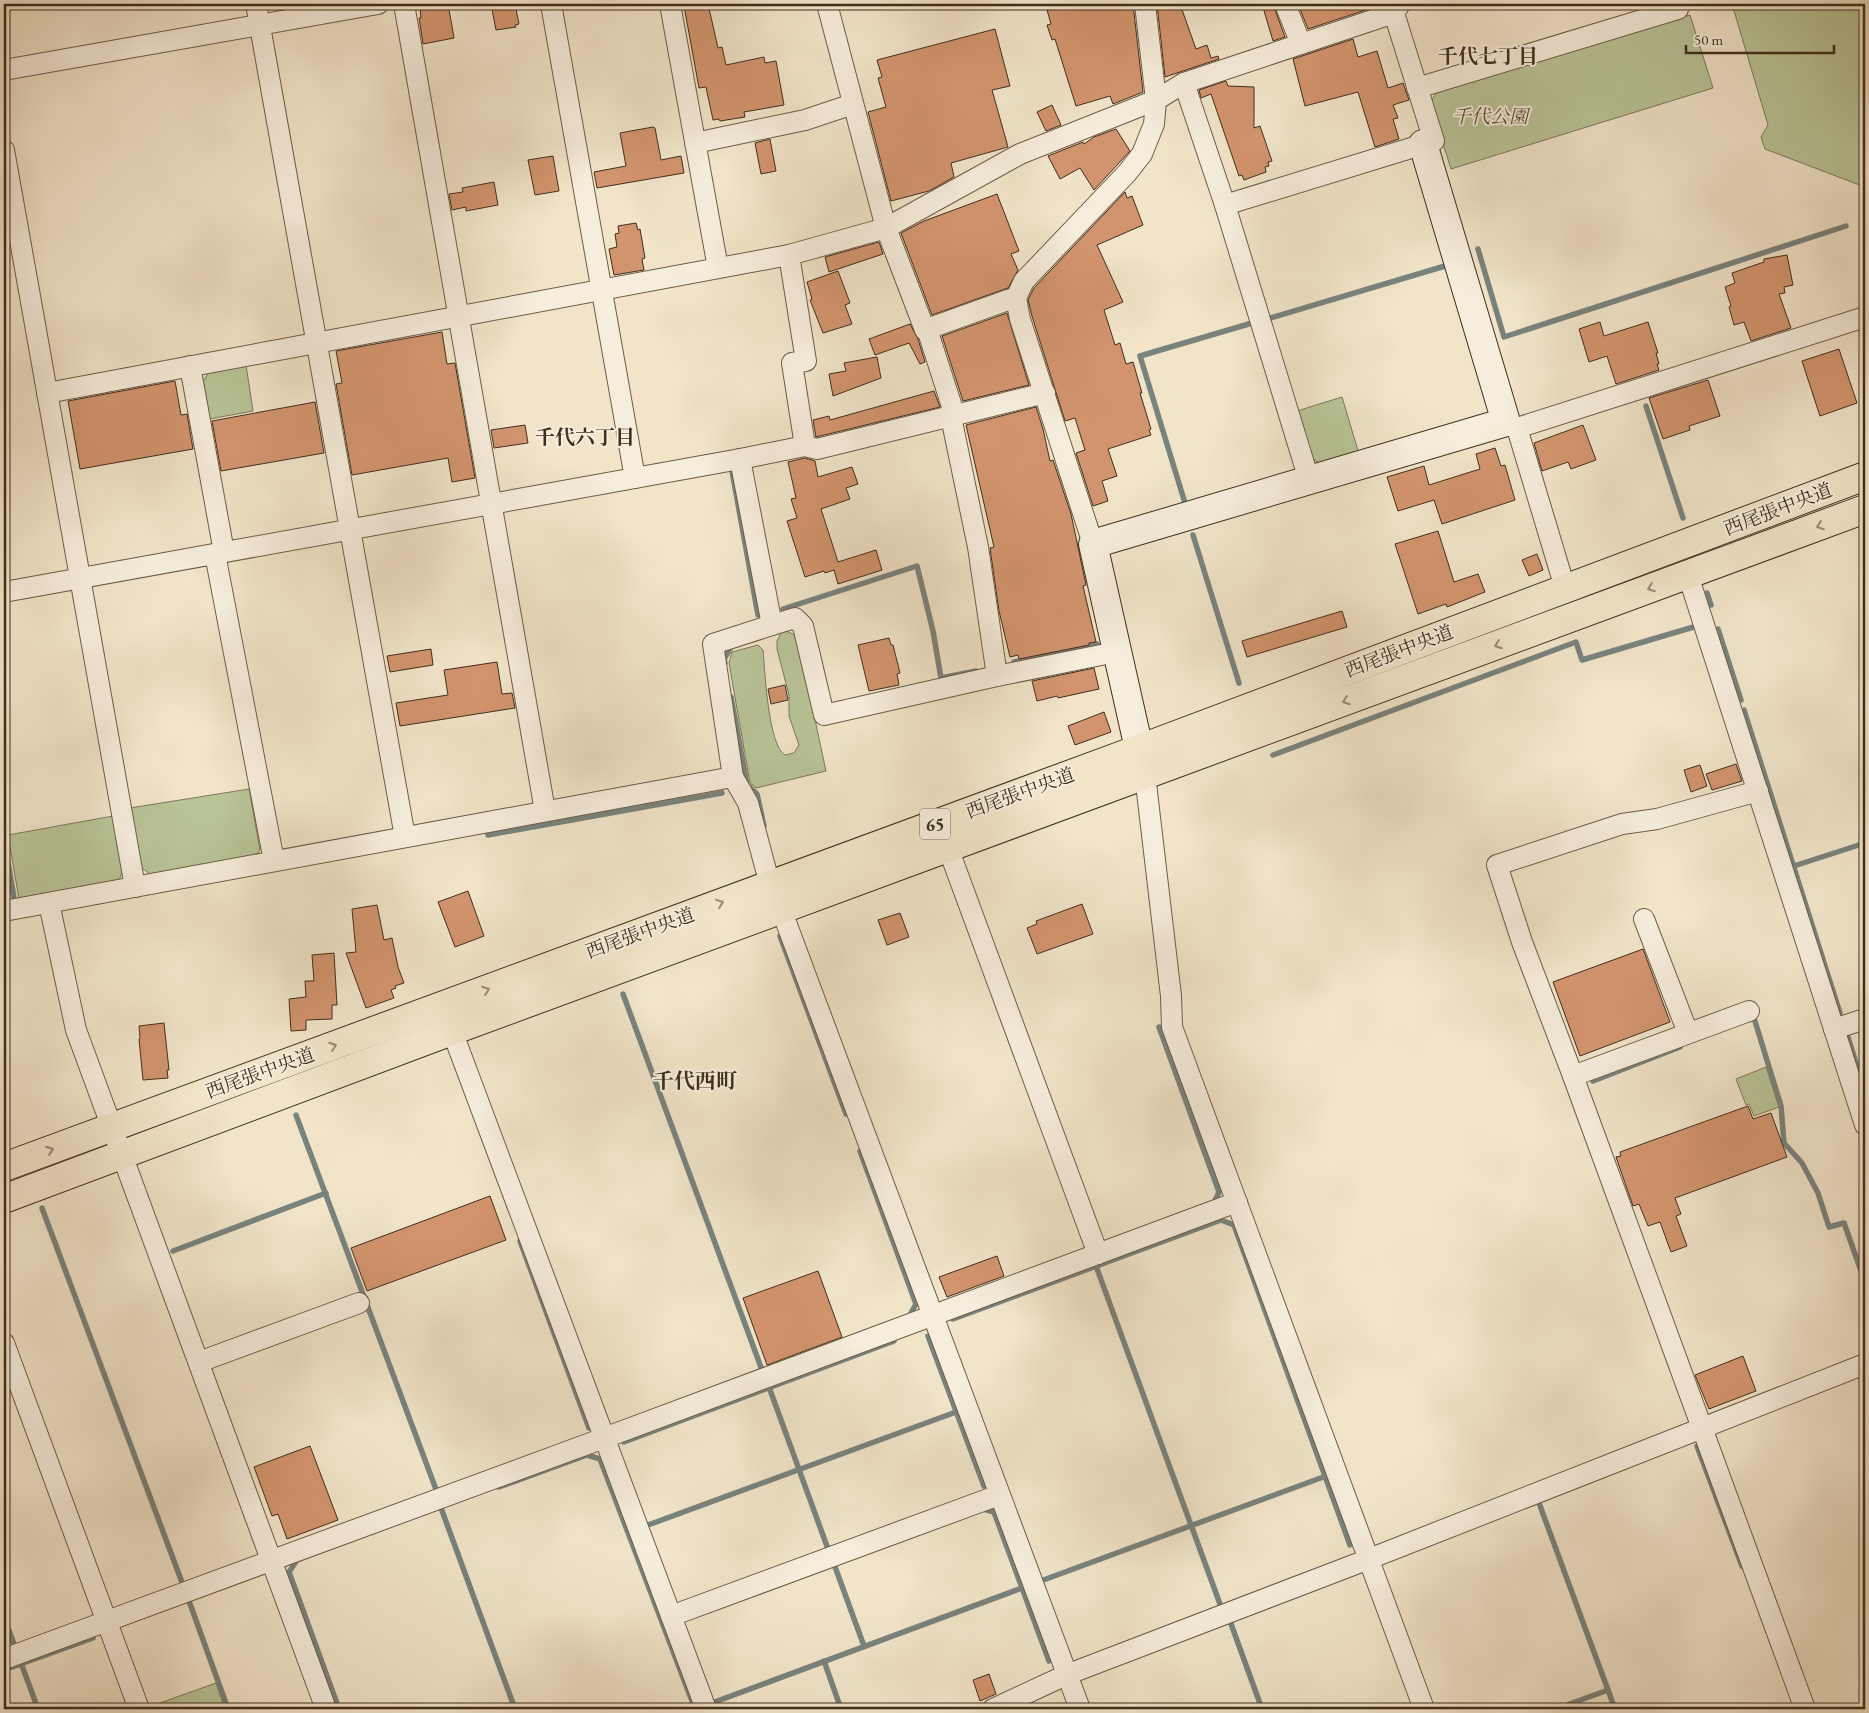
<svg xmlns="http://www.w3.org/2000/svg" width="1869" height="1713" font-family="'EB Garamond','Noto Serif JP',serif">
  <rect width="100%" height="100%" fill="#f1e4c9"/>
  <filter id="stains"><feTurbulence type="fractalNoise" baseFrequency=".004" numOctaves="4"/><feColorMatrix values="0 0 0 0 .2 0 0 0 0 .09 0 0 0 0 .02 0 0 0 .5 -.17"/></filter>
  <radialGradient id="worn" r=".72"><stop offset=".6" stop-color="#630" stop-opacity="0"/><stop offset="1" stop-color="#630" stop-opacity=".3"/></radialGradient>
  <!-- green -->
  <g fill="#b9c497" stroke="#7d795a">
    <polygon points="1732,4 1865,4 1865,187 1765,149 1761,137 1768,125"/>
    <polygon points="1690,15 1713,88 1451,169 1430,102 1437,92"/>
    <polygon points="246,365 253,411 210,419 203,381 209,372"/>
    <polygon points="1342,397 1359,454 1323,465 1311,458 1297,411"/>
    <path d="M786,631L797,636L826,771L756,788L750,783L729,663L732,652L758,645L763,650C765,671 768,745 785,755L794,753L799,745L789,716V695L777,649V641L781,633Z"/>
    <polygon points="249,789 260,850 252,859 151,875 141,867 130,808"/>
    <polygon points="113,816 123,871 118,882 19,899 8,835"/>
    <polygon points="1766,1067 1779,1107 1754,1116 1749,1104 1746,1105 1736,1079"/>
    <polygon points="216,1683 225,1709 146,1708"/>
  </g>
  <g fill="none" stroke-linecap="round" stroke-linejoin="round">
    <!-- stream -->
    <g stroke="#79837d" stroke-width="5.5">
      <polyline points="244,4 244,6"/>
      <polyline points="1478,249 1504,337 1846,226"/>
      <polyline points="1270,318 1445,266"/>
      <polyline points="1646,406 1683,518"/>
      <polyline points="732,471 758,615"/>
      <polyline points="1185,503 1140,356 1252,323"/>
      <polyline points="1193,535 1239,683"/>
      <polyline points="1707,593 1711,605"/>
      <polyline points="783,609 917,566 933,631 941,678 976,671"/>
      <polyline points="1718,629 1741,700"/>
      <polyline points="1014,662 1097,644"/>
      <polyline points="725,663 724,659 730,649"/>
      <polyline points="731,697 747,785 757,794 764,826"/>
      <polyline points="1744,710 1840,1013"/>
      <polyline points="1273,755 1576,642 1582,660 1697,626"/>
      <polyline points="488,835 722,793"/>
      <polyline points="4,839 14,898"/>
      <polyline points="1794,866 1865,843"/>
      <polyline points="780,936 846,1114"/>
      <polyline points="623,994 762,1370"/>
      <polyline points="1749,1020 1754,1018 1781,1106 1784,1143 1802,1163 1818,1193 1829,1227 1844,1223 1865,1282"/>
      <polyline points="1159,1027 1219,1192 1214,1203"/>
      <polyline points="1848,1037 1865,1092"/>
      <polyline points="1593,1081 1680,1047"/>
      <polyline points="296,1115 437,1492"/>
      <polyline points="860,1151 916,1304 911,1313"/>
      <polyline points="42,1208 183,1585"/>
      <polyline points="520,1241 589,1428"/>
      <polyline points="173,1251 326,1193"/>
      <polyline points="1096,1266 1220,1604"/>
      <polyline points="953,1319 1221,1220 1234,1225 1350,1545"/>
      <polyline points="928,1336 984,1486"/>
      <polyline points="769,1387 828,1549"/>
      <polyline points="624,1442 894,1341"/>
      <polyline points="1697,1446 1742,1566"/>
      <polyline points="499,1487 587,1455 600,1459 695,1709"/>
      <polyline points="1539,1503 1615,1709"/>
      <polyline points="441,1508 515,1709"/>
      <polyline points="980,1510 983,1509 994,1512 1049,1661"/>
      <polyline points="648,1525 956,1412"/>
      <polyline points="302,1558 297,1560 289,1572 339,1709"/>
      <polyline points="834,1564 864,1646"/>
      <polyline points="1038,1582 1326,1476"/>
      <polyline points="189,1601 228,1709"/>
      <polyline points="4,1617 15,1647"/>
      <polyline points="1230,1621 1262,1709"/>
      <polyline points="824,1661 841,1709"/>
      <polyline points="21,1663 38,1709"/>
      <polyline points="4,1670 93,1638"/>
      <polyline points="712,1703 1022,1588"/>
      <polyline points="1556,1709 1608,1690"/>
    </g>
  </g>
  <!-- building -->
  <g fill="#d2946e" stroke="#412e1c">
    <polygon points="448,4 454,38 423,44 419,18 421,18 420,8"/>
    <polygon points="491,4 515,4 519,24 515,25 516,27 496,30"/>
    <polygon points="696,4 708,4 718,48 722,47 726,65 764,57 765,63 776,61 784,105 744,112 745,117 720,121 719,119 713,120 706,87 699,88 684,6"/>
    <polygon points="1065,4 1133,4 1143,92 1113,104 1110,96 1076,106 1055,39 1052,40 1047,25 1051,24 1047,10"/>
    <polygon points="1157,4 1180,4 1196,49 1207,45 1211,58 1218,56 1219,59 1165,77"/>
    <polygon points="1262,4 1273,4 1285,37 1273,41"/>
    <polygon points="1298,4 1384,4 1308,29"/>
    <polygon points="995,29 1010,86 992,90 1008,147 951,163 954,177 929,191 891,201 868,112 886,107 878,78 882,77 877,60"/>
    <polygon points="1353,39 1358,57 1377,51 1388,88 1403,83 1409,100 1393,105 1398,118 1393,119 1399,139 1375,147 1358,92 1305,106 1293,59"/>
    <polygon points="1226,81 1228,86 1254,87 1254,128 1260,126 1272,161 1268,162 1269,166 1265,167 1266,172 1244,180 1242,175 1239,176 1211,94 1201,98 1199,90"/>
    <polygon points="1052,105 1061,125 1046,131 1037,112"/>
    <polygon points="653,127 655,128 661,160 681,156 684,173 597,188 594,172 626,166 620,133"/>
    <polygon points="1116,129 1130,151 1094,190 1080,168 1060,179 1048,156 1083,142 1084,144 1094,137"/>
    <polygon points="770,139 776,171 761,174 755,143"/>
    <polygon points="553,156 559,191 535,195 528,160"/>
    <polygon points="494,182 498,205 466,211 466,207 452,210 449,194 463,192 462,188"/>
    <polygon points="1125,192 1127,198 1132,196 1143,225 1097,245 1123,302 1104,310 1115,345 1120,343 1126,364 1133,362 1142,393 1140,393 1151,429 1149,430 1151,435 1108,449 1117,476 1102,481 1108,501 1093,506 1076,453 1085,450 1075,418 1065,421 1032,316 1028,300 1034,288"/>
    <polygon points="997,194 1019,251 1011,254 1018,270 1008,288 932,315 901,233 924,221"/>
    <polygon points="636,223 638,230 640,229 645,258 642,259 644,270 614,275 609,249 617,247 615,234 619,233 618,226"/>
    <polygon points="879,242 883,254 829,272 825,257"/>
    <polygon points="1787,255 1793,285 1784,287 1785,293 1779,294 1791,328 1751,341 1744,322 1734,325 1729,307 1731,306 1725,287 1735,283 1732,273 1764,262 1764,259"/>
    <polygon points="838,271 850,303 845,305 852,324 823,333 810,300 812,299 807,282"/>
    <polygon points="1007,313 1029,385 963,401 942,336"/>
    <polygon points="1600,322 1604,336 1648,322 1658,353 1656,353 1659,364 1657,364 1659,370 1616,384 1607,356 1589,362 1579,329"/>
    <polygon points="910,324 918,339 925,362 920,364 909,343 875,355 869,339"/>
    <polygon points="442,332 447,364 455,363 475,478 452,482 448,458 352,475 336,384 342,383 336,351"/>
    <polygon points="1839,349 1857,403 1820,416 1802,361"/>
    <polygon points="877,357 881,378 833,396 829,374 846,371 844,363"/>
    <polygon points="1708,380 1720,416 1689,426 1690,430 1663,439 1649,398"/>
    <polygon points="175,381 181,415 187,414 193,449 80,469 68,401"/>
    <polygon points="934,391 940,407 816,437 813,420 829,416 830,420"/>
    <polygon points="315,402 324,453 221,471 212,421"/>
    <polygon points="1036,407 1043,429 1050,461 1053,460 1071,514 1086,585 1083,586 1096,642 1089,643 1089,645 1019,659 1018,655 1010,657 999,611 990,548 994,547 966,425"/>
    <polygon points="525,425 528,443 494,448 491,430"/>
    <polygon points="1583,425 1596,460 1571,469 1568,462 1542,471 1534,443"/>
    <polygon points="1495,448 1501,466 1505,465 1515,500 1442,524 1434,500 1398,511 1387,477 1424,466 1429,485 1480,469 1476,454"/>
    <polygon points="805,458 815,461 818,477 852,467 858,484 846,488 850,499 821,509 838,562 876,550 882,570 838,584 834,570 825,573 824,571 805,577 787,521 797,518 791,499 796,498 788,462"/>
    <polygon points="1438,531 1454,582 1478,574 1485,592 1447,607 1446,604 1418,614 1395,544"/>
    <polygon points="1537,554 1543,570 1529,576 1522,560"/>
    <polygon points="1342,611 1347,627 1247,657 1242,641"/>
    <polygon points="889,638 891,645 893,645 900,673 897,674 899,685 869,691 858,645"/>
    <polygon points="431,649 433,665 390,672 387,656"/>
    <polygon points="497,662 502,694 512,693 515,708 400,726 396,703 448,695 444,670"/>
    <polygon points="1094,668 1099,689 1058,698 1057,696 1037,701 1032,681"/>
    <polygon points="785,685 788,700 771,704 768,689"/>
    <polygon points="1104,712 1111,732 1075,745 1068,726"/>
    <polygon points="1736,764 1742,781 1712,790 1706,774"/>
    <polygon points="1700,765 1707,786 1691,792 1684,770"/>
    <polygon points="468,891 484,936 455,947 438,902"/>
    <polygon points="1082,904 1093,934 1037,954 1027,928 1037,924 1036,921"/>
    <polygon points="377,905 384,940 392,938 398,967 404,983 395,986 396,988 391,990 394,998 366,1008 346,953 356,952 352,909"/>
    <polygon points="900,913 909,937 887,945 878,920"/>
    <polygon points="1643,949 1670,1022 1580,1056 1553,982"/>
    <polygon points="334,953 337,1005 332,1005 332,1019 306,1020 306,1030 291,1031 289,999 306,997 305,981 314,981 312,955"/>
    <polygon points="164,1023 169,1070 167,1070 168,1078 143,1080 139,1039 140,1038 139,1026"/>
    <polygon points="1748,1106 1753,1119 1771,1113 1787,1157 1675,1198 1681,1214 1676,1216 1687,1246 1671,1252 1660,1222 1648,1226 1639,1204 1633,1206 1616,1157 1621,1156 1620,1152"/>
    <polygon points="490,1196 506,1240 367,1291 351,1248"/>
    <polygon points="997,1256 1004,1276 947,1297 939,1277"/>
    <polygon points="818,1271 842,1337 767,1365 743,1298"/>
    <polygon points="1743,1356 1756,1391 1709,1409 1695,1375"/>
    <polygon points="310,1446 338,1520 287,1539 278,1514 272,1516 254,1467"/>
    <polygon points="989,1674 996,1694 980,1701 973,1680"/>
  </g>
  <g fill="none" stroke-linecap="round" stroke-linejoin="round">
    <!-- street casing -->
    <g stroke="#6d5c47" stroke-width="22">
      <g id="street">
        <polyline points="256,4 405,837"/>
        <polyline points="404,4 545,811"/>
        <polyline points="551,4 635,478"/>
        <polyline points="670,4 718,268"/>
        <polyline points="827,4 886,228 925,330 927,329 955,416"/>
        <polyline points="1285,4 1301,44"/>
        <polyline points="4,70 378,4"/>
        <polyline points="1184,83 1225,205 1309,480"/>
        <polyline points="1417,88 1678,9 1676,4"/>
        <polyline points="695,143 805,120 853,104"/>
        <polyline points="4,150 135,887"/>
        <polyline points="1225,205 1434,141 1394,13"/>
        <polyline points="789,255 806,361 792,363 805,446"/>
        <polyline points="927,329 1008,300 1016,298"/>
        <polyline points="190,366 224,552"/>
        <polyline points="47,393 789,255 886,228 1020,154 1156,100 1184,83 1394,13 1400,4"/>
        <polyline points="951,417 978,547 997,676"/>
        <polyline points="1506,422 1517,428 1865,317"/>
        <polyline points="1517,428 1565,588"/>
        <polyline points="740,459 772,625 713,644 733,777 748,803 770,885"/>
        <polyline points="1093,544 1020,319 1016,298 1024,281 1127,173 1142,154 1154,124 1156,100 1145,4"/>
        <polyline points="215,554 274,861"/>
        <polyline points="1688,575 1865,1125"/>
        <polyline points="4,592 740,459 805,446 817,449 1045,393"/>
        <polyline points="772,625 795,618 803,626 824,715 997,676 1116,652"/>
        <polyline points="1145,775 1171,996 1172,1027 1424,1709"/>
        <polyline points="1758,791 1657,819 1622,824 1497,865 1522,942 1573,1076 1805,1709"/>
        <polyline points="948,848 1098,1254"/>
        <polyline points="49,903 76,1030 326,1709"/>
        <polyline points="781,909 1080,1709"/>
        <polyline points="4,911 733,777"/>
        <polyline points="1644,919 1688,1033"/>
        <polyline points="1834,1029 1865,1019"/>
        <polyline points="452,1031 706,1709"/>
        <polyline points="1573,1076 1749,1011"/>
        <polyline points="4,1343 139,1709"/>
        <polyline points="199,1362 359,1303"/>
        <polyline points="671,1616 999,1495"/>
        <polyline points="4,1659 604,1438 1237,1202"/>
        <polyline points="993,1709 1066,1675 1369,1559 1865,1364"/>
      </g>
    </g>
    <!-- secondary casing -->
    <g stroke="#412e1c" stroke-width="30">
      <polyline id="secondary" points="1144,771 1093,544 1506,422 1423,144"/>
    </g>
    <!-- primary casing -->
    <g stroke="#412e1c" stroke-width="30">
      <g id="primary">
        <polyline points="4,1167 1139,749 1865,476"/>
        <polyline points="4,1199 452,1031 1865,509"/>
      </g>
    </g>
    <!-- street -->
    <use href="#street" stroke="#f6eddc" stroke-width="20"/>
    <!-- secondary -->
    <use href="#secondary" stroke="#f6eddc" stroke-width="28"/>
    <!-- primary -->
    <use href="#primary" stroke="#f1e4c9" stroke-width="28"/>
  </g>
  <!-- one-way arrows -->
  <defs><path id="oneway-chevron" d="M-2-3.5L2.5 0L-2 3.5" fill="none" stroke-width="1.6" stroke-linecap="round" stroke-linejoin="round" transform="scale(1.25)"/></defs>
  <g stroke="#998972">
    <use href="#oneway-chevron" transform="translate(1820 526) rotate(160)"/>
    <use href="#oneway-chevron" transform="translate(1651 588) rotate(160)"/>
    <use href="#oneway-chevron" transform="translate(1498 645) rotate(160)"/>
    <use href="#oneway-chevron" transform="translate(1346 701) rotate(160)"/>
    <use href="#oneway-chevron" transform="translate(720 903) rotate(-20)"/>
    <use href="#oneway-chevron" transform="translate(486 990) rotate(-20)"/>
    <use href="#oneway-chevron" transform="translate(333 1046) rotate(-20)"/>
    <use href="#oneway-chevron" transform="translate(50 1150) rotate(-20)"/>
  </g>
  <g text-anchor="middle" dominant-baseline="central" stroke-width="4" stroke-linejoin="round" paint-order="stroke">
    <!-- shield labels -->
    <rect fill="#f6eddc" stroke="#776756" stroke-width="1" x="920" y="808.5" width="30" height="31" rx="4"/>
    <g font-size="18" font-weight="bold" fill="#412e1c">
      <text x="935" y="824">65</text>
    </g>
    <!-- park labels -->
    <g font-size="19" font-style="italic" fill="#594c35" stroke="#f6eddc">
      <text x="1490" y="116">千代公園</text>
    </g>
    <!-- street labels -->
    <g font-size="19" fill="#412e1c" stroke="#f6eddc">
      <text transform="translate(1778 509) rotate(-21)">西尾張中央道</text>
      <text transform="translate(1399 651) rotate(-21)">西尾張中央道</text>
      <text transform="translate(1020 793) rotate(-20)">西尾張中央道</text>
      <text transform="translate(640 933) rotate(-20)">西尾張中央道</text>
      <text transform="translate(260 1073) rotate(-20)">西尾張中央道</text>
    </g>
    <!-- neighbourhood labels -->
    <g font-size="20" font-weight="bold" fill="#412e1c" stroke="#f6eddc">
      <text x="1488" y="56">千代七丁目</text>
      <text x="585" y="437">千代六丁目</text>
    </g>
    <!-- quarter labels -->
    <g font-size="21" font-weight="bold" fill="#412e1c" stroke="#f6eddc">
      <text x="695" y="1080">千代西町</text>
    </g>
  </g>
  <!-- margin -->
  <rect width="1869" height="1713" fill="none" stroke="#f1e4c9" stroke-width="20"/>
  <rect x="5" y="5" width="1859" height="1703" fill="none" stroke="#412e1c" stroke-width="2.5"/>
  <rect x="10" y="10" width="1849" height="1693" fill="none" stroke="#412e1c"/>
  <!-- scale -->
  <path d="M1686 45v8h148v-8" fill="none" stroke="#412e1c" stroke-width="2.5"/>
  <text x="1694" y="45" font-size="15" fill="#412e1c" stroke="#f6eddc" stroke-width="4" paint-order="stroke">50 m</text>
  <rect width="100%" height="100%" filter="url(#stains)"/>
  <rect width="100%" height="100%" fill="url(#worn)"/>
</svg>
